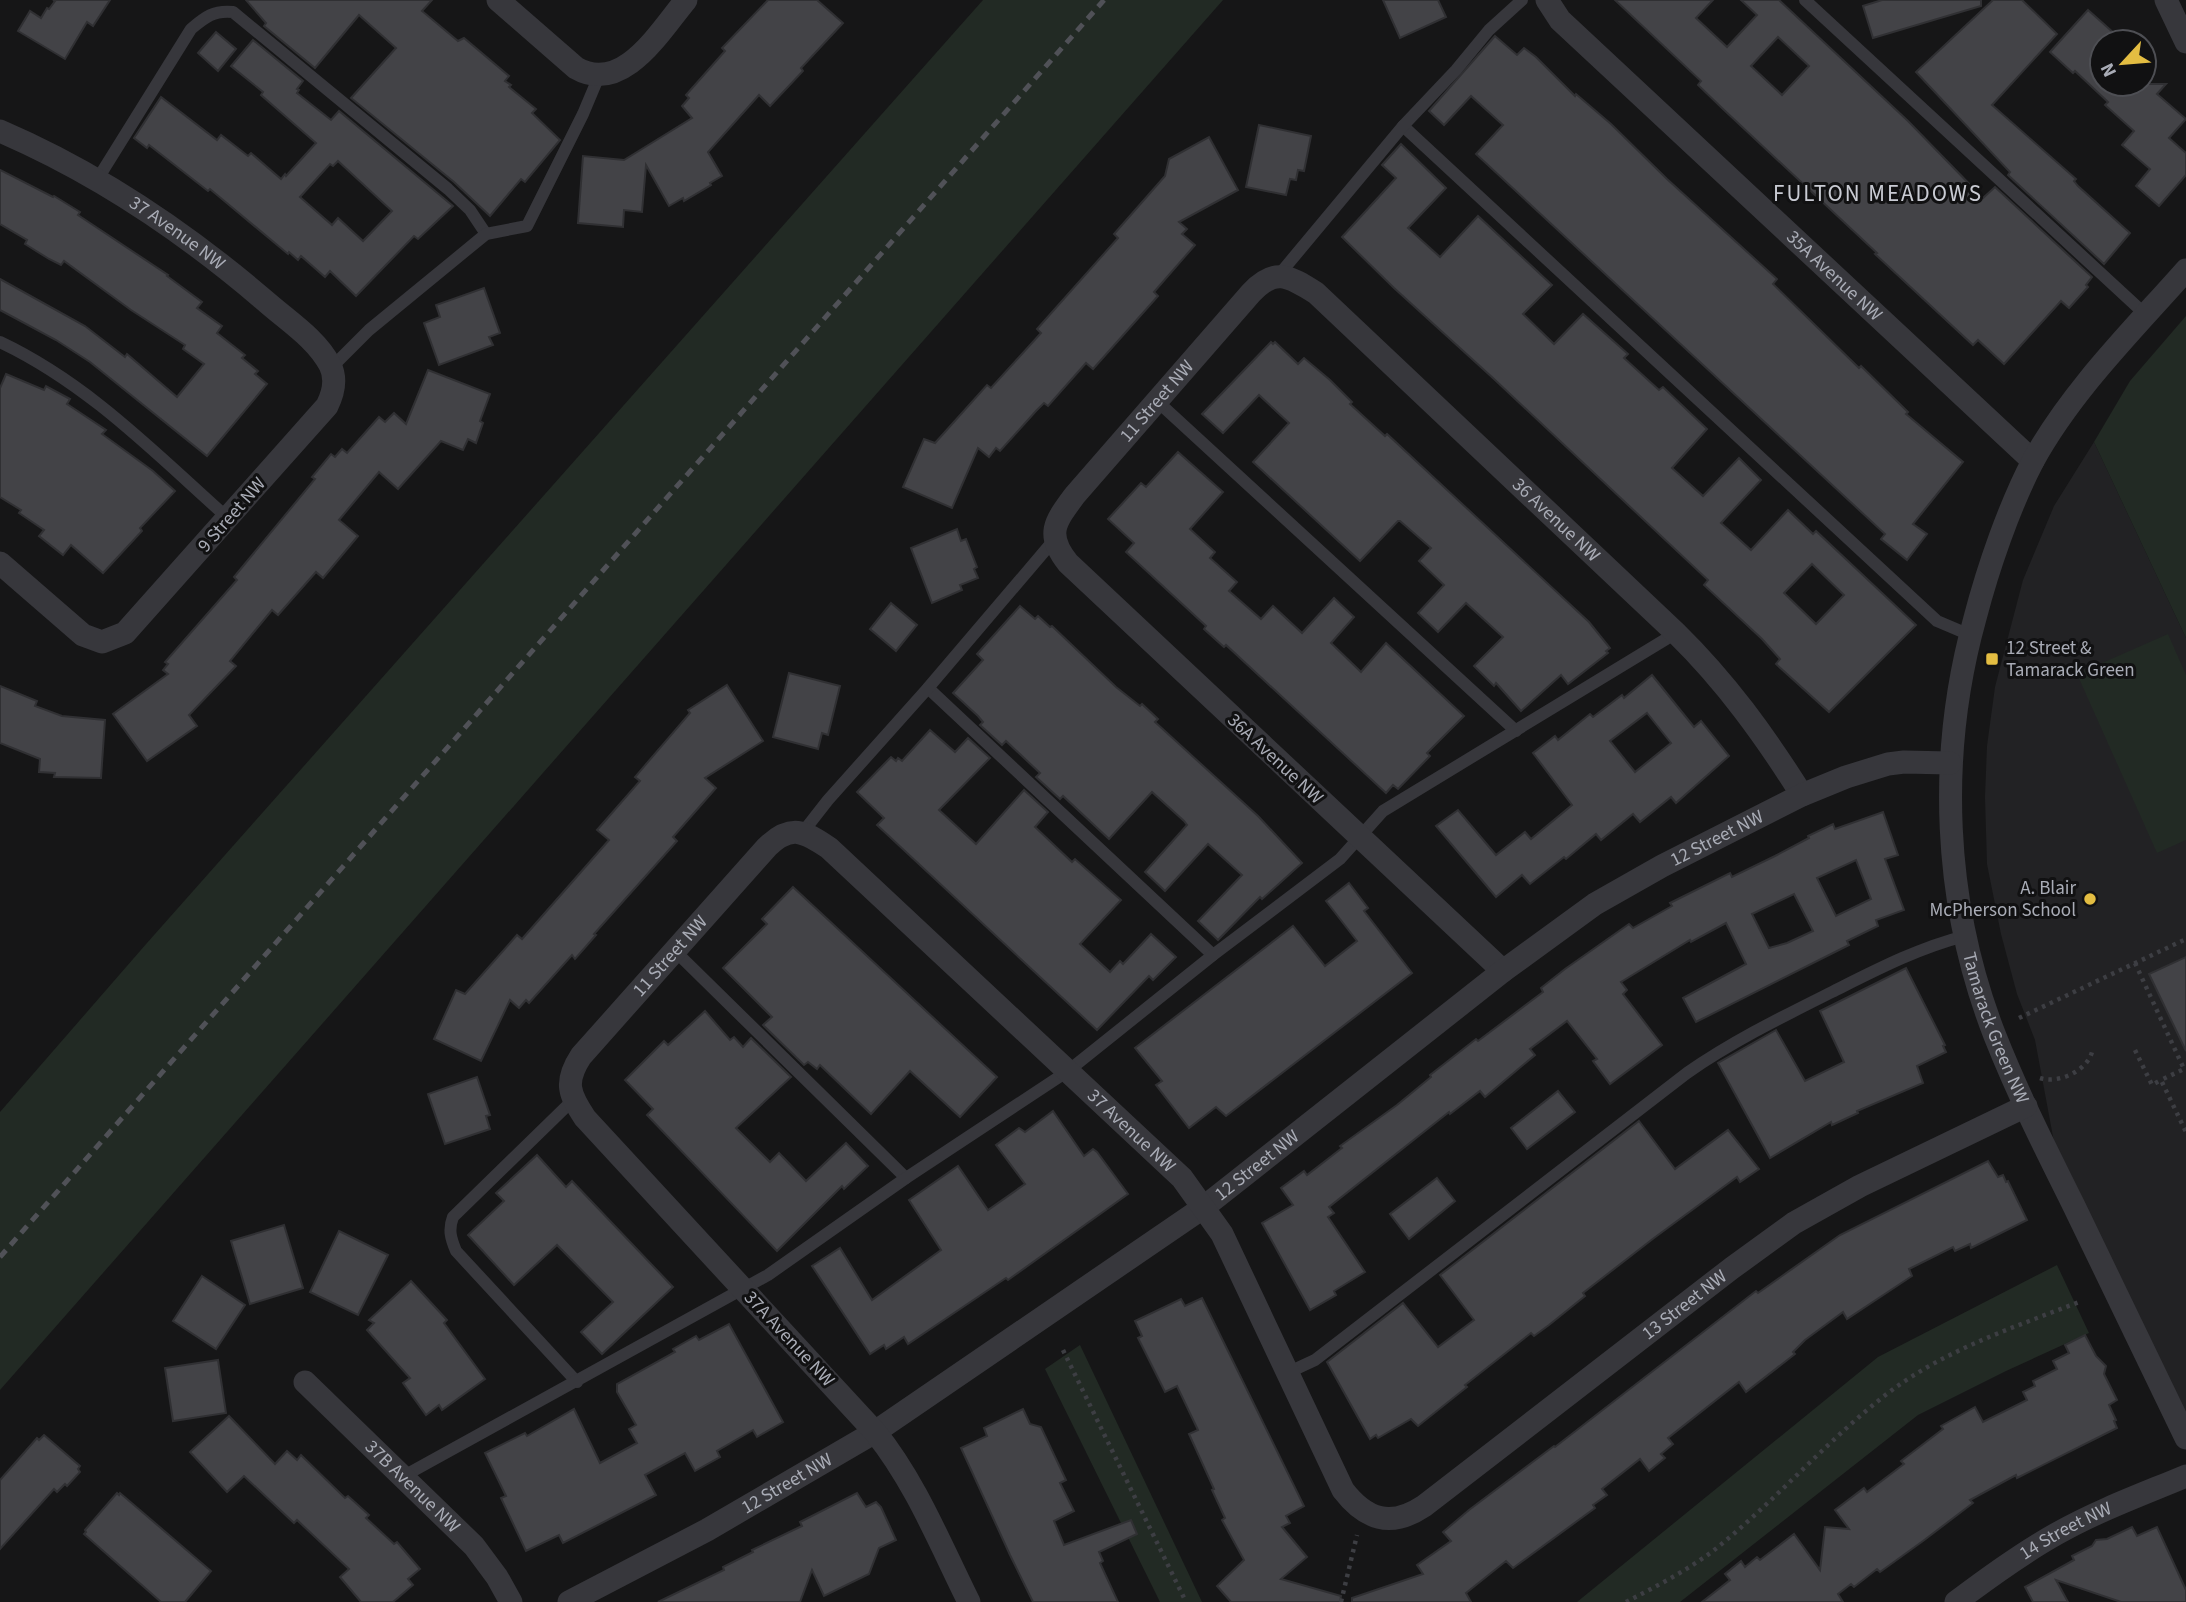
<svg xmlns="http://www.w3.org/2000/svg" width="2186" height="1602" font-family="'Source Sans 3',sans-serif">
  <rect width="100%" height="100%" fill="#161617"/>
  <!-- built -->
  <polygon fill="#222224" points="2094,442 2186,638 2186,1416 2054,1142 2035,1040 2017,994 2001,934 1987,864 1985,797 1987,746 1995,687 2023,580 2054,506"/>
  <!-- green -->
  <g fill="#222a24">
    <polygon points="983,0 1223,0 0,1390 0,1112 147,943"/>
    <polygon points="2186,316 2186,638 2094,442 2130,381"/>
    <polygon points="2168,634 2186,675 2186,840 2157,853 2077,674"/>
    <polygon points="2057,1265 2089,1333 2006,1371 1918,1415 1680,1602 1577,1602 1878,1357"/>
    <polygon points="1080,1345 1202,1602 1160,1602 1045,1369"/>
  </g>
  <!-- building -->
  <g fill="#434347" stroke="#303033" stroke-width="2" fill-rule="evenodd">
    <polygon points="53,0 110,0 93,26 87,22 65,59 18,31 30,11 41,18 47,8 49,9 55,1"/>
    <polygon points="246,0 432,0 422,11 458,41 464,38 509,76 505,81 511,85 509,87 536,109 532,113 560,140 525,182 521,179 490,216 454,182 351,98 396,48 359,15 315,68 264,26 266,23"/>
    <polygon points="768,0 817,0 843,23 801,68 803,71 770,106 759,95 708,152 722,176 710,183 711,185 684,201 683,198 669,206 646,165 642,212 624,210 623,227 578,223 583,156 624,160 692,118 682,106 689,98 686,95 725,51 722,48"/>
    <polygon points="1383,0 1438,0 1446,17 1400,38"/>
    <path d="M1615,0H1713L1696,18L1727,47L1757,15L1741,0H1779L1908,121L1983,198L1995,187L2092,277L2086,285L2088,287L2069,308L2061,301L2004,364L1978,340L1973,345L1875,254L1877,253L1723,109L1698,85L1701,81ZM1778,37L1809,66L1782,95L1751,66Z"/>
    <polygon points="1882,0 1981,0 1981,6 1873,38 1863,6"/>
    <polygon points="1993,0 2022,0 2057,34 1992,105 2076,179 2074,181 2078,186 2130,233 2104,264 2008,175 2010,172 1916,72"/>
    <polygon points="2088,10 2124,42 2102,42 2102,84 2166,84 2157,94 2186,119 2169,138 2186,153 2186,175 2159,206 2136,186 2150,169 2122,145 2134,131 2105,105 2108,102 2075,71 2073,73 2050,52"/>
    <polygon points="216,32 236,49 218,71 198,53"/>
    <polygon points="1495,36 1517,55 1524,48 1536,57 1575,96 1576,94 1611,124 1667,179 1777,279 1773,284 1859,368 1861,366 1908,412 1906,414 1963,462 1913,524 1927,534 1907,560 1881,539 1885,534 1476,154 1503,125 1471,96 1444,125 1429,111"/>
    <path d="M253,40L303,81L297,89L299,90L297,93L331,120L339,111L453,206L418,239L414,236L356,296L330,271L325,277L301,256L298,260L289,252L288,254L210,189L208,191L149,145L147,148L134,138L161,97L217,140L221,135L248,156L251,153L281,179L285,174L286,176L316,143L261,95L263,92L231,66ZM338,161L392,211L363,241L338,218L332,225L300,197L330,164L333,166Z"/>
    <polygon points="1259,125 1311,136 1304,171 1298,170 1296,180 1290,179 1286,195 1246,187"/>
    <polygon points="1209,137 1238,190 1179,222 1187,229 1182,234 1195,245 1154,292 1158,296 1093,369 1086,363 1048,406 1044,403 1036,411 1000,451 996,448 989,457 978,448 952,508 903,487 924,439 935,443 987,385 991,388 1041,333 1037,329 1118,238 1114,234 1165,176 1169,159"/>
    <path d="M1401,144L1446,188L1408,228L1440,257L1478,216L1552,285L1523,314L1554,344L1583,314L1628,354L1624,358L1659,390L1663,387L1707,429L1672,468L1703,496L1739,458L1761,480L1721,523L1751,550L1788,510L1813,534L1816,531L1916,625L1829,712L1776,664L1780,659L1762,639L1704,585L1708,580L1494,379L1394,288L1342,237L1396,178L1382,165ZM1812,564L1844,595L1816,624L1784,593Z"/>
    <polygon points="0,170 53,197 54,196 80,212 78,215 168,275 167,276 202,302 197,308 222,326 217,333 245,355 242,358 258,371 255,374 267,384 207,456 90,362 56,340 0,310 0,279 85,326 125,357 127,354 177,397 204,364 183,349 185,345 131,310 64,261 61,265 49,259 25,244 27,240 0,224"/>
    <polygon points="484,288 500,333 489,337 493,345 439,365 424,323 440,317 436,305"/>
    <polygon points="1271,342 1273,344 1275,342 1298,364 1304,358 1330,380 1352,402 1350,404 1385,436 1387,434 1589,622 1610,648 1606,651 1608,653 1568,684 1561,675 1521,711 1496,683 1494,686 1474,666 1503,637 1466,603 1438,632 1418,613 1444,585 1419,561 1431,548 1400,521 1398,521 1360,561 1253,462 1289,423 1259,395 1223,433 1202,414"/>
    <polygon points="428,370 490,394 480,421 483,423 476,443 468,439 463,450 441,441 398,489 379,472 339,520 358,536 323,578 316,572 278,615 272,610 230,661 236,666 189,715 197,726 147,761 113,714 168,674 163,670 168,664 165,662 237,580 234,577 315,479 312,477 331,454 335,457 342,449 347,453 379,417 385,422 394,413 406,424"/>
    <polygon points="6,374 44,390 46,386 70,399 67,404 106,430 102,434 153,471 175,491 140,528 142,531 103,573 71,545 63,555 39,536 44,530 19,513 21,510 0,497 0,388"/>
    <polygon points="1178,452 1223,492 1190,529 1215,552 1210,558 1237,582 1229,591 1261,619 1273,606 1302,633 1334,598 1354,617 1331,643 1361,672 1386,643 1464,716 1427,753 1430,756 1398,789 1393,785 1386,793 1226,645 1224,647 1204,629 1206,626 1126,552 1134,543 1108,519 1141,483 1146,487"/>
    <polygon points="957,529 961,541 966,539 977,567 974,569 978,578 960,585 962,590 932,603 911,548"/>
    <polygon points="891,603 917,625 896,651 870,629"/>
    <polygon points="1020,606 1035,619 1038,616 1050,627 1052,626 1116,687 1140,706 1142,704 1158,719 1155,722 1258,816 1302,863 1262,899 1260,897 1218,940 1198,921 1242,875 1208,844 1165,891 1145,872 1187,825 1184,821 1152,792 1109,839 1063,796 1060,799 1036,777 1040,773 1006,741 1002,745 980,725 983,722 978,716 953,693 983,660 977,654"/>
    <polygon points="789,673 840,686 828,735 822,733 818,749 773,737"/>
    <path d="M1652,675L1694,727L1701,721L1729,756L1676,803L1671,797L1640,822L1633,814L1601,840L1596,834L1566,859L1564,857L1530,884L1522,875L1496,897L1436,826L1458,810L1496,855L1525,832L1531,839L1572,805L1533,753L1555,736L1558,740L1590,714L1593,717L1622,695L1624,698ZM1647,713L1671,743L1635,772L1610,741Z"/>
    <polygon points="727,685 763,741 705,778 716,788 673,837 677,841 594,934 596,935 575,959 572,955 529,1003 526,1000 519,1008 510,1000 481,1061 434,1039 456,990 465,994 517,935 522,939 609,840 597,830 640,781 635,777 690,713 688,710"/>
    <polygon points="0,686 37,701 35,706 62,716 105,720 101,778 54,777 55,773 39,772 40,759 0,743"/>
    <polygon points="930,730 955,752 968,738 990,758 939,810 976,844 1024,790 1048,812 1035,827 1072,862 1075,859 1121,900 1080,944 1110,972 1120,961 1123,964 1151,934 1176,957 1153,980 1149,976 1097,1030 877,825 884,818 857,792 891,757 896,761 898,758 902,761"/>
    <path d="M1883,812L1898,855L1885,859L1904,910L1876,920L1878,926L1847,941L1849,945L1696,1022L1683,998L1746,964L1726,923L1691,942L1690,940L1621,982L1627,990L1623,994L1662,1045L1610,1084L1593,1061L1597,1059L1567,1021L1530,1049L1535,1055L1485,1097L1480,1091L1450,1114L1449,1112L1329,1207L1334,1213L1328,1217L1365,1272L1334,1291L1336,1295L1310,1310L1262,1223L1293,1205L1281,1188L1304,1171L1307,1175L1342,1148L1340,1146L1397,1105L1431,1077L1430,1075L1476,1039L1478,1041L1543,992L1541,988L1565,969L1629,924L1633,928L1672,906L1670,903L1730,873L1732,877L1775,856L1809,838L1808,836L1833,824L1835,829ZM1856,860L1871,899L1836,916L1817,878ZM1794,894L1813,931L1787,943L1769,948L1752,914Z"/>
    <polygon points="1349,883 1368,908 1364,911 1412,973 1226,1116 1216,1107 1189,1128 1156,1085 1162,1081 1135,1048 1293,926 1325,966 1357,941 1326,901"/>
    <polygon points="793,887 997,1077 960,1117 910,1071 871,1114 820,1065 817,1069 808,1062 804,1065 763,1025 772,1017 723,968 767,924 762,919"/>
    <polygon points="2186,957 2186,1051 2149,974"/>
    <polygon points="1906,968 1945,1045 1943,1046 1946,1052 1917,1066 1923,1083 1857,1111 1858,1113 1832,1125 1831,1122 1770,1158 1718,1063 1776,1030 1805,1081 1844,1062 1820,1011"/>
    <polygon points="705,1011 730,1040 734,1037 743,1047 751,1038 791,1077 736,1128 770,1162 779,1153 806,1181 846,1143 868,1166 844,1189 842,1186 777,1251 647,1115 653,1109 625,1080 664,1041 668,1045"/>
    <polygon points="477,1077 490,1115 486,1116 490,1129 445,1144 428,1094"/>
    <polygon points="1558,1091 1575,1112 1527,1149 1511,1128"/>
    <polygon points="1053,1111 1084,1156 1093,1149 1097,1152 1128,1194 1008,1280 1006,1278 908,1344 904,1337 886,1349 884,1345 870,1354 812,1266 840,1248 872,1300 941,1250 909,1200 958,1166 988,1210 1025,1184 996,1145 1019,1128 1025,1132"/>
    <polygon points="1639,1121 1675,1169 1728,1130 1759,1169 1740,1182 1737,1177 1654,1238 1583,1293 1585,1296 1549,1325 1534,1336 1531,1333 1465,1385 1467,1387 1418,1426 1411,1419 1378,1438 1376,1435 1370,1439 1327,1362 1403,1303 1438,1347 1474,1320 1440,1275"/>
    <polygon points="537,1155 566,1187 572,1181 673,1287 602,1354 581,1332 613,1302 557,1245 514,1285 468,1235 504,1201 496,1193"/>
    <polygon points="1988,1161 1998,1177 2003,1175 2006,1182 2008,1181 2027,1220 1971,1248 1970,1244 1955,1251 1953,1247 1909,1269 1912,1276 1847,1319 1843,1312 1805,1340 1793,1352 1795,1354 1746,1392 1739,1382 1668,1438 1673,1444 1661,1454 1665,1458 1649,1471 1640,1459 1602,1489 1607,1495 1593,1505 1595,1508 1513,1568 1506,1561 1466,1593 1471,1602 1352,1602 1352,1598 1423,1574 1417,1565 1451,1541 1443,1532 1469,1510 1554,1446 1555,1447 1756,1291 1758,1293 1840,1235"/>
    <polygon points="1437,1178 1455,1201 1409,1239 1390,1214"/>
    <polygon points="284,1225 303,1288 250,1304 231,1241"/>
    <polygon points="339,1231 388,1255 358,1315 310,1292"/>
    <polygon points="202,1276 245,1305 216,1349 173,1321"/>
    <polygon points="411,1281 447,1320 444,1323 485,1379 442,1410 439,1405 426,1415 403,1383 410,1378 367,1330 374,1323 369,1320"/>
    <polygon points="1202,1298 1304,1506 1286,1516 1290,1523 1282,1527 1307,1557 1281,1579 1341,1596 1340,1602 1231,1602 1217,1586 1244,1560 1222,1520 1225,1518 1212,1490 1214,1489 1189,1434 1198,1430 1177,1386 1165,1392 1138,1338 1142,1336 1135,1321 1181,1299 1185,1306"/>
    <polygon points="729,1324 783,1422 757,1437 753,1430 717,1451 720,1457 695,1471 685,1453 645,1475 656,1495 563,1543 559,1535 526,1551 501,1498 506,1496 485,1453 525,1433 527,1436 574,1409 600,1463 637,1443 629,1429 636,1425 617,1392 617,1384 675,1352 673,1349 696,1336 699,1340"/>
    <polygon points="2085,1335 2096,1356 2106,1366 2104,1374 2117,1400 2109,1405 2116,1420 2114,1421 2117,1428 2017,1478 2016,1475 1970,1500 1973,1503 1923,1541 1880,1572 1877,1569 1854,1587 1851,1584 1838,1594 1843,1602 1702,1602 1730,1580 1725,1574 1741,1561 1745,1567 1757,1557 1760,1560 1794,1534 1820,1570 1825,1527 1849,1529 1835,1510 1864,1488 1867,1492 1904,1464 1901,1461 1943,1429 1941,1426 1975,1407 1983,1422 2027,1400 2023,1392 2035,1386 2033,1381 2057,1369 2053,1361 2069,1353 2065,1345"/>
    <polygon points="218,1360 226,1413 173,1421 165,1368"/>
    <polygon points="1023,1409 1030,1424 1041,1427 1066,1480 1060,1483 1074,1511 1054,1521 1064,1545 1131,1520 1137,1534 1099,1552 1103,1561 1100,1563 1118,1602 1033,1602 1010,1555 961,1448 987,1436 984,1428"/>
    <polygon points="229,1416 275,1464 287,1451 297,1460 301,1455 345,1498 348,1496 369,1515 366,1518 394,1544 397,1542 420,1569 408,1579 413,1585 393,1602 361,1602 340,1577 349,1569 297,1520 294,1523 244,1476 227,1492 190,1452"/>
    <polygon points="44,1435 80,1466 78,1469 80,1472 67,1486 65,1484 57,1492 54,1489 0,1549 0,1480 37,1438 39,1440"/>
    <polygon points="117,1493 119,1495 120,1493 211,1571 185,1602 161,1602 84,1534 86,1532 85,1530"/>
    <polygon points="857,1493 866,1507 876,1502 881,1507 896,1540 879,1548 869,1574 824,1596 812,1570 800,1602 658,1602 724,1570 723,1567 753,1552 752,1550 802,1526 800,1522"/>
    <polygon points="2132,1527 2137,1536 2157,1527 2186,1590 2186,1602 2121,1602 2056,1580 2068,1602 2033,1602 2025,1587 2074,1560 2072,1556 2092,1546 2096,1540 2107,1539"/>
  </g>
  <g fill="none" stroke-linecap="round" stroke-linejoin="round">
    <!-- path -->
    <g stroke="#3d3e43" stroke-width="4.5" stroke-dasharray="3.5 5" stroke-linecap="butt">
      <polyline points="2135,963 2184,1069 2161,1080 2186,1132"/>
      <polyline points="2019,1018 2186,939"/>
      <polyline points="2135,1050 2152,1085 2161,1080"/>
      <path d="M2040,1078C2058,1084 2087,1071 2092,1052"/>
      <polyline points="1063,1350 1186,1602"/>
      <polyline points="1341,1602 1357,1535"/>
      <path d="M1626,1602C1655,1587 1686,1571 1713,1551C1771,1505 1820,1448 1878,1401C1937,1352 2012,1328 2082,1301"/>
    </g>
    <!-- lane -->
    <g stroke="#37373c" stroke-width="12">
      <polyline points="1805,0 2146,315"/>
      <polyline points="1403,126 1937,621 1970,635"/>
      <path d="M97,180L191,29C205,17 214,10 233,12L448,189L470,210L486,234"/>
      <polyline points="1278,276 1403,126 1456,70 1489,30 1522,0"/>
      <path d="M0,342C89,384 156,454 229,519"/>
      <polyline points="331,368 369,330 486,234 527,226 583,114 599,76"/>
      <polyline points="1157,401 1516,731"/>
      <polyline points="928,688 1213,955"/>
      <polyline points="803,832 828,800 928,688 1054,540"/>
      <polyline points="675,951 906,1178"/>
      <path d="M573,1100L453,1217C448,1230 451,1239 456,1251L577,1382"/>
      <path d="M1287,1373L1315,1360L1687,1073C1733,1041 1782,1017 1832,992C1876,970 1918,948 1965,936"/>
      <polyline points="402,1477 768,1275 906,1178 1068,1071 1213,955 1340,859 1383,811 1676,633"/>
    </g>
    <!-- street -->
    <g stroke="#37373c" stroke-width="23">
      <path d="M498,0L576,68C623,95 660,31 686,0"/>
      <path id="s1" d="M1547,0L1560,20L2033,461"/>
      <polyline points="2166,0 2186,42"/>
      <path id="s2" d="M0,131C100,174 188,234 270,305C291,323 317,340 330,365C337,379 333,394 327,406L125,633L102,642L83,635L0,563"/>
      <path id="s3" d="M2186,270C2133,330 2072,390 2033,461C2009,507 1988,568 1975,618C1937,755 1943,903 1995,1036C2018,1094 2046,1150 2074,1206C2111,1283 2149,1361 2186,1438"/>
      <path id="s4" d="M1503,971L1068,563C1045,534 1055,522 1075,495L1251,293C1275,267 1289,276 1316,293L1676,633C1726,682 1765,736 1802,795"/>
      <path id="s5" d="M305,1382L474,1546L497,1577L511,1602"/>
      <path id="s6" d="M569,1602L707,1530L875,1432L1204,1207L1503,971L1595,904L1662,866L1802,795L1846,777L1888,764L1904,762L1950,763"/>
      <path id="s7" d="M969,1602C940,1544 916,1483 875,1432L585,1118C569,1094 564,1082 581,1056L767,847C791,824 804,831 829,848L1182,1178L1222,1234L1343,1490C1366,1520 1391,1528 1424,1506L1732,1268L1794,1223L1860,1186L2026,1106"/>
      <path id="s8" d="M1956,1602C1989,1577 2022,1553 2058,1533C2099,1510 2143,1494 2186,1476"/>
    </g>
    <!-- rail -->
    <polyline stroke="#505157" stroke-width="5" stroke-dasharray="9 7" stroke-linecap="butt" points="0,1257 1104,0"/>
  </g>
  <!-- markers -->
  <g fill="#e3bd42" stroke="#111112" stroke-width="2.5">
    <rect x="1985" y="652" width="14" height="14" rx="3.5"/>
    <circle cx="2090" cy="899" r="7"/>
  </g>
  <g text-anchor="middle" dominant-baseline="central" stroke-width="6" stroke-linejoin="round" paint-order="stroke">
    <!-- street labels -->
    <g font-size="19" fill="#a9acb6" stroke="#111112">
      <text stroke="none"><textPath href="#s2" startOffset="205">37 Avenue NW</textPath></text>
      <text stroke="none"><textPath href="#s1" startOffset="399">35A Avenue NW</textPath></text>
      <text stroke="none"><textPath href="#s4" startOffset="798">11 Street NW</textPath></text>
      <text transform="translate(232 515) rotate(-49)">9 Street NW</text>
      <text stroke="none"><textPath href="#s4" startOffset="1346">36 Avenue NW</textPath></text>
      <text transform="translate(1275 759) rotate(43)">36A Avenue NW</text>
      <text stroke="none"><textPath href="#s6" startOffset="1382">12 Street NW</textPath></text>
      <text stroke="none"><textPath href="#s7" startOffset="824">11 Street NW</textPath></text>
      <text stroke="none"><textPath href="#s3" startOffset="831">Tamarack Green NW</textPath></text>
      <text stroke="none"><textPath href="#s7" startOffset="1454">37 Avenue NW</textPath></text>
      <text stroke="none"><textPath href="#s6" startOffset="816">12 Street NW</textPath></text>
      <text stroke="none"><textPath href="#s7" startOffset="2298">13 Street NW</textPath></text>
      <text transform="translate(789 1339) rotate(47)">37A Avenue NW</text>
      <text stroke="none"><textPath href="#s6" startOffset="248">12 Street NW</textPath></text>
      <text stroke="none"><textPath href="#s5" startOffset="150">37B Avenue NW</textPath></text>
      <text stroke="none"><textPath href="#s8" startOffset="131">14 Street NW</textPath></text>
    </g>
    <!-- poi labels -->
    <g font-size="19" fill="#a9acb6" stroke="#111112" text-anchor="start">
      <text x="2006" y="648">12 Street &amp;<tspan x="2006" dy="22">Tamarack Green</tspan></text>
      <text x="2076" y="888" text-anchor="end">A. Blair<tspan x="2076" dy="22">McPherson School</tspan></text>
    </g>
    <!-- quarter labels -->
    <g font-size="23" letter-spacing="2" fill="#c9cbd3" stroke="#111112">
      <text x="1878" y="193">FULTON MEADOWS</text>
    </g>
  </g>
  <!-- north arrow -->
  <g transform="translate(2123 63) rotate(244)"><circle r="33" fill="#111112" stroke="#4e4f54" stroke-width="2"/>
  <path d="M0-5L12 26L0 18L-12 26Z" fill="#e3bd42"/>
  <text y="-10" font-size="19" font-weight="bold" text-anchor="middle" fill="#a9acb6">N</text>
  </g>
</svg>
